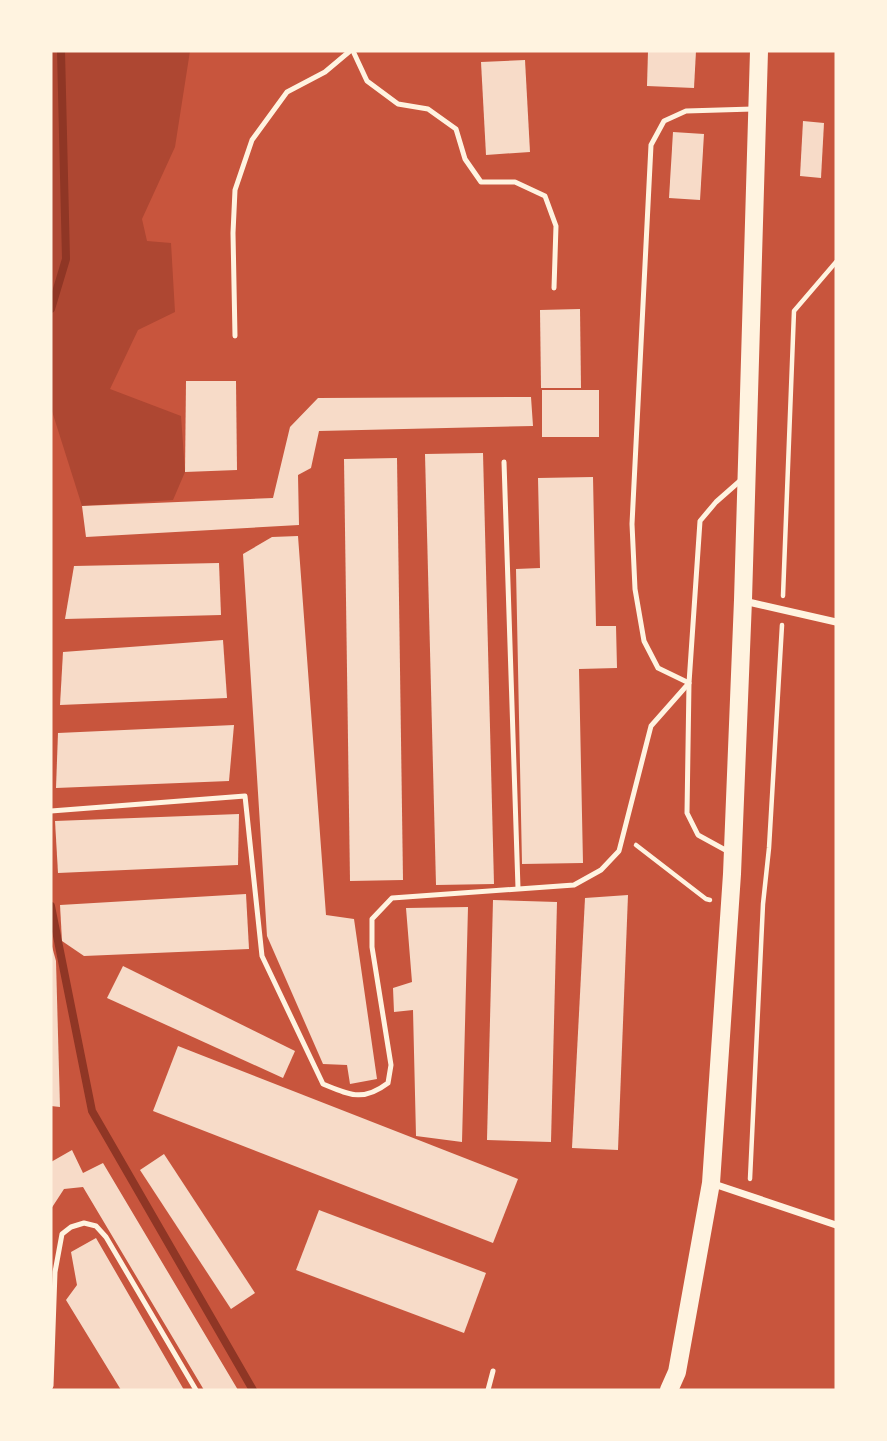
<svg xmlns="http://www.w3.org/2000/svg" width="887" height="1441" font-family="Rubik,sans-serif">
  <rect width="100%" height="100%" fill="#c8553d"/>
  <!-- green -->
  <polygon fill="#ae4732" points="51,51 190,51 175,147 142,219 147,241 171,243 175,312 138,330 110,389 181,416 185,472 173,500 82,506 51,408"/>
  <g fill="none" stroke-linecap="round" stroke-linejoin="round">
    <!-- stream -->
    <g stroke="#8f3625" stroke-width="8">
      <polyline points="51,309 66,259 61,51"/>
      <polyline points="51,906 92,1111 253,1390"/>
    </g>
  </g>
  <!-- building -->
  <g fill="#f7dbc8">
    <polygon points="648,51 696,51 694,88 647,86"/>
    <polygon points="525,60 530,152 486,155 481,62"/>
    <polygon points="803,121 824,123 821,178 800,176"/>
    <polygon points="673,132 704,134 700,200 669,198"/>
    <polygon points="580,309 581,388 541,388 540,310"/>
    <polygon points="186,381 236,381 237,470 185,472"/>
    <rect x="542" y="390" width="57" height="47"/>
    <polygon points="531,397 533,426 319,431 311,468 298,475 299,525 86,537 82,506 273,498 290,427 318,398"/>
    <polygon points="483,453 494,884 436,885 425,454"/>
    <polygon points="397,458 403,880 350,881 344,459"/>
    <polygon points="593,477 596,626 616,626 617,668 579,669 583,863 522,864 516,569 540,568 538,478"/>
    <polygon points="298,536 326,915 354,919 377,1079 350,1084 347,1065 323,1064 267,936 243,554 272,537"/>
    <polygon points="219,563 221,615 65,619 74,566"/>
    <polygon points="223,640 227,698 60,705 63,652"/>
    <polygon points="234,725 229,781 56,788 58,733"/>
    <polygon points="239,814 238,865 58,873 55,821"/>
    <polygon points="246,894 249,949 84,956 62,941 60,905"/>
    <polygon points="628,895 618,1150 572,1148 585,898"/>
    <polygon points="493,900 557,902 551,1142 487,1140"/>
    <polygon points="468,907 462,1142 416,1136 413,1010 394,1012 393,988 412,982 406,908"/>
    <polygon points="51,943 56,961 60,1107 51,1106"/>
    <polygon points="123,966 295,1051 283,1078 107,998"/>
    <polygon points="178,1046 518,1179 493,1243 153,1111"/>
    <polygon points="72,1150 83,1173 103,1163 238,1390 204,1390 83,1187 64,1189 51,1209 51,1162"/>
    <polygon points="164,1154 255,1293 231,1309 140,1170"/>
    <polygon points="319,1210 486,1273 464,1333 296,1270"/>
    <polygon points="96,1238 184,1390 121,1390 66,1300 77,1285 71,1252"/>
  </g>
  <g fill="none" stroke-linecap="round" stroke-linejoin="round">
    <!-- path -->
    <g stroke="#fff3e0" stroke-width="4.5">
      <polyline points="783,596 794,311 836,262"/>
      <polyline points="636,845 706,899 710,900"/>
      <polyline points="750,1179 763,904 769,848 782,625"/>
    </g>
    <!-- service -->
    <g stroke="#fff3e0" stroke-width="5">
      <polyline points="353,51 367,81 398,104 428,109 456,129 465,159 481,182 515,182 545,196 556,226 554,288"/>
      <polyline points="235,336 233,233 235,190 252,140 287,92 325,72 350,51"/>
      <polyline points="504,462 518,888"/>
      <path d="M51,811L245,796L262,956L323,1084C350,1095 363,1102 388,1083L391,1065L372,947V919L392,898L574,885L601,870L619,851L651,726L689,683L658,668L644,641L635,589L632,524L651,145L664,121L686,111L753,109"/>
      <polyline points="729,852 698,835 687,813 689,683 700,521 716,502 741,480"/>
      <polyline points="51,1386 55,1272 62,1234 71,1227 84,1223 96,1226 106,1237 196,1390"/>
      <polyline points="488,1390 493,1371"/>
    </g>
    <!-- minor -->
    <g stroke="#fff3e0" stroke-width="7">
      <polyline points="744,601 836,622"/>
      <polyline points="711,1183 836,1225"/>
    </g>
    <!-- primary -->
    <polyline stroke="#fff3e0" stroke-width="18" points="669,1390 677,1372 711,1183 732,874 743,600 759,51"/>
  </g>
  <!-- border -->
  <rect width="887" height="1441" fill="none" stroke="#fff3e0" stroke-width="105"/>
</svg>
